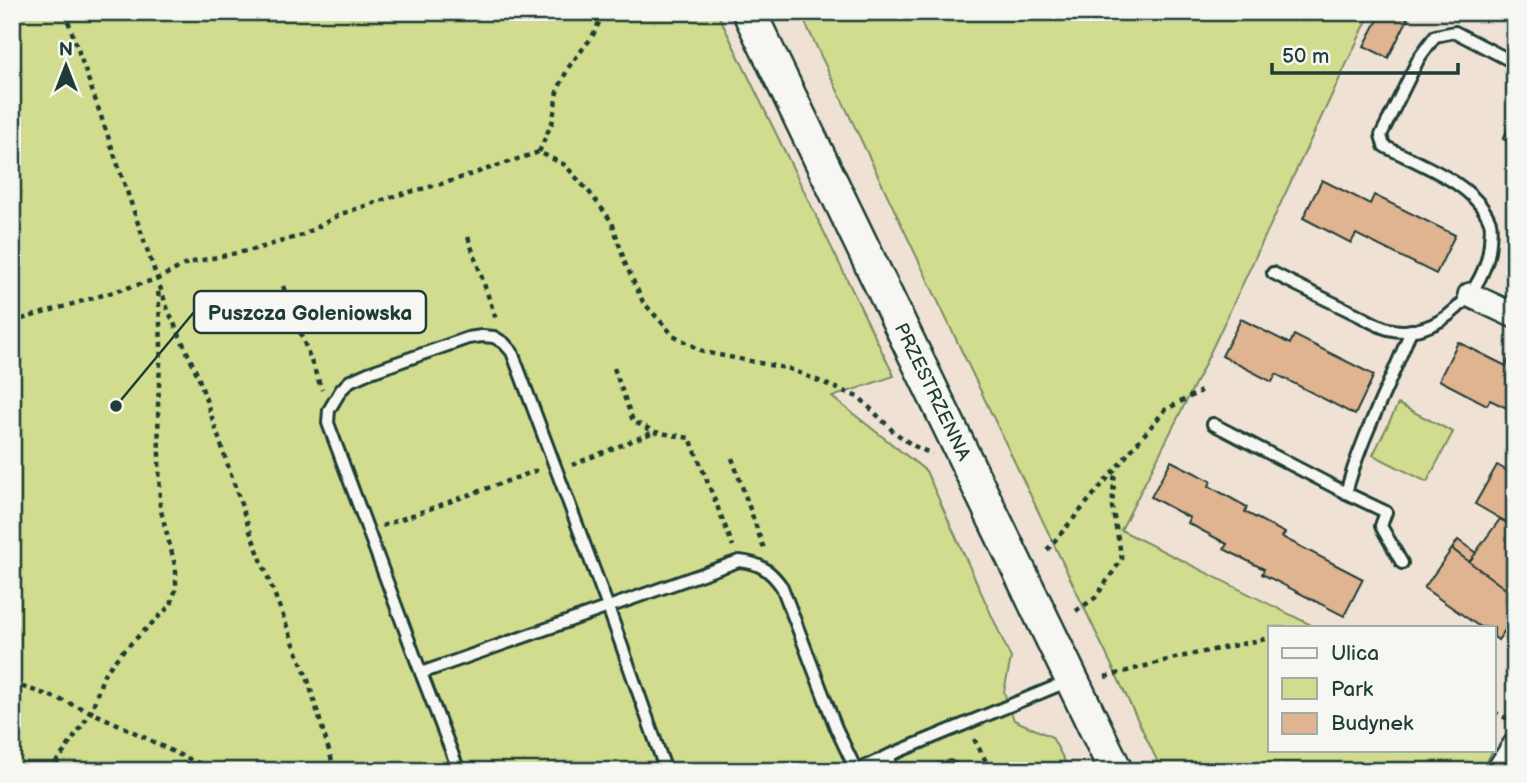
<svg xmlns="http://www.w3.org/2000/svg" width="1527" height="783" font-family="'Balsamiq Sans',sans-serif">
  <rect width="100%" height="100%" fill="#efe2d5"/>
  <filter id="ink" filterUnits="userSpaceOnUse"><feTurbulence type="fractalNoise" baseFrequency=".0143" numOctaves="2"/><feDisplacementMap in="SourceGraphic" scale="14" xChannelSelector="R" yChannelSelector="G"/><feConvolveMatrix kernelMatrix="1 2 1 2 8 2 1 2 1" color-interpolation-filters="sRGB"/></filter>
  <g filter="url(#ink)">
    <!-- green -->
    <g fill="#d1dc8f" stroke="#788c62" stroke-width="2">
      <polygon points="12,12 717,12 894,376 832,397 926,471 1011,658 1004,692 1014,720 1052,737 1070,771 12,771"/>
      <polygon points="800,12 1371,12 1202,370 1121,530 1315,627 1270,627 1270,750 1493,750 1482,771 1162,771"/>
      <polygon points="1398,404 1453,432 1427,482 1373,455"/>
    </g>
    <!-- building -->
    <g fill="#e0b391" stroke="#1f3d34" stroke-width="2">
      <polygon points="1382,12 1395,12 1408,19 1388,58 1364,46"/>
      <polygon points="1515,115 1515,145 1503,139"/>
      <polygon points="1322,180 1370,204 1374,195 1455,235 1436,274 1356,234 1351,243 1303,218"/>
      <polygon points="1241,319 1290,344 1294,335 1374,375 1355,415 1276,374 1272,382 1222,356"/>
      <polygon points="1458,342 1506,366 1508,361 1515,365 1515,412 1490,400 1487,405 1439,380"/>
      <polygon points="1171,461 1211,481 1209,486 1247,507 1245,512 1285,533 1282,537 1363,579 1344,616 1262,574 1264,569 1224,549 1227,544 1188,523 1190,518 1151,497"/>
      <polygon points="1497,465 1515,475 1515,527 1475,504"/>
      <polygon points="1500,519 1515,527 1515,579 1507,590 1468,563"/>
      <polygon points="1458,540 1476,553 1469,562 1452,549"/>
      <polygon points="1452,549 1507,590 1508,589 1515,593 1515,616 1498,640 1494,637 1494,627 1480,627 1424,588"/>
      <polygon points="950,760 972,771 913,771"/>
    </g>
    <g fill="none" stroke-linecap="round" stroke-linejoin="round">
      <!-- lane casing -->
      <g stroke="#1f3d34" stroke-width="16">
        <g id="lane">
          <path d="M1273,273C1300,287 1327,300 1354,313C1365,318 1377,326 1388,329C1439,342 1487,289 1490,243C1490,237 1492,228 1490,222C1475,183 1419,164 1384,146L1381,135L1419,58L1435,36L1455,32L1515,63"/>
          <path d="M1213,424L1346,493C1361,436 1390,385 1411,330"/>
          <polyline points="1346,493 1386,512 1381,526 1402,563"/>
          <polyline points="421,673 328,423 329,410 341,390 350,381 368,373 468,338 482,336 494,337 504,343 512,352 608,607 666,771"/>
          <polyline points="890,755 1069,681"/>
          <path d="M459,771L421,673L739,561C760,563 770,570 782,587L836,728L856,770"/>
          <polyline points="855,771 890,755 890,771"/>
        </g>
      </g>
      <!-- street casing -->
      <g stroke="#1f3d34" stroke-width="28">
        <g id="street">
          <polyline points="1470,295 1515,316"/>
          <polyline points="1498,771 1515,745"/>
        </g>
      </g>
      <!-- secondary casing -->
      <g stroke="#1f3d34" stroke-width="37">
        <polyline id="secondary" points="749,12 1116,771"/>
      </g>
      <!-- path -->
      <g stroke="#1f3d34" stroke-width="4.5" stroke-dasharray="5 5" stroke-linecap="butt">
        <polyline points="65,12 168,310 198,376 251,534 308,680 335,771"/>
        <polyline points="539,152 553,120 557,92 568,68 592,37 604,12"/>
        <polyline points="468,237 497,322"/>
        <polyline points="283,286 322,390"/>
        <polyline points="12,322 157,279 188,263 256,249 303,235 341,214 398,195 445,183 539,152 565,165 590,193 612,222 625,263 643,302 673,335 704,352 790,369 860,398 893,431 912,445 932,454"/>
        <polyline points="614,368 633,421 655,432 690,438 733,546"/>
        <polyline points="732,458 764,549"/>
        <polyline points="572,465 654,432"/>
        <polyline points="382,526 538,470"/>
        <polyline points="1047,550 1165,410 1201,391"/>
        <polyline points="1076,611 1095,598 1122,559 1112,507 1115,470"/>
        <polyline points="1105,677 1175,658 1270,638"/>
        <path d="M12,684C53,695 90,711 128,729C158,744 188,761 221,771"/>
        <polyline points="1494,712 1512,721"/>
        <polyline points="974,739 991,771"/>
        <polyline points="49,771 64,752 91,712 104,674 122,652 171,605 176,588 176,569 160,507 158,406 161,343 158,287"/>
      </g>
      <!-- lane -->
      <use href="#lane" stroke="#f6f6f2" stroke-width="10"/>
      <!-- street -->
      <use href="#street" stroke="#f6f6f2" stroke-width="23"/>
      <!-- secondary -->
      <use href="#secondary" stroke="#f6f6f2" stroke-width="32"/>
    </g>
  </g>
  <g text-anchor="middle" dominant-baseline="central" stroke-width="5" stroke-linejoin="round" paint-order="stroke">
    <!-- street labels -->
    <g font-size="19" fill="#1f3d34" stroke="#f6f6f2">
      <text transform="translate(932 392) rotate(64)">PRZESTRZENNA</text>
    </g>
  </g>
  <!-- callouts -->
  <path fill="none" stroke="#1f3d34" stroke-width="2.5" d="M116 406L194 312"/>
  <circle fill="#1f3d34" stroke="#f6f6f2" stroke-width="2.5" cx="116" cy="406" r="7"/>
  <rect fill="#f6f6f2" stroke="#1f3d34" stroke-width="2.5" x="194" y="291" width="232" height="42" rx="7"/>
  <g font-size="21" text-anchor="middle" font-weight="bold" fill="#1f3d34">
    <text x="310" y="320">Puszcza Goleniowska</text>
  </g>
  <!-- margin -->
  <rect width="1527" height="783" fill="none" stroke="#f6f6f2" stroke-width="42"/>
  <rect x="21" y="21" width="1485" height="741" fill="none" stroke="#1f3d34" stroke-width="2.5" filter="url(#ink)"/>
  <!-- legend -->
  <rect x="1268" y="626" width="228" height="126" fill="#f6f6f2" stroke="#a0aca6" stroke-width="2"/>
  <rect x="1282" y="648" width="35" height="10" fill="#f6f6f2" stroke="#a0aca6" stroke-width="2"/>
  <text x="1331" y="660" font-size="21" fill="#1f3d34">Ulica</text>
  <rect x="1282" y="678" width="35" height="21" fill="#d1dc8f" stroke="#a0aca6" stroke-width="2"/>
  <text x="1331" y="696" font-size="21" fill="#1f3d34">Park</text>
  <rect x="1282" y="713" width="35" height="21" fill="#e0b391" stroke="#a0aca6" stroke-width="2"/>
  <text x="1331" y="730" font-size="21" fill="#1f3d34">Budynek</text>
  <!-- north arrow -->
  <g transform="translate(66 66)" stroke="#f6f6f2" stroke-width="5" paint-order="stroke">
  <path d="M0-5L12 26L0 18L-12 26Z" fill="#1f3d34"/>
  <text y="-10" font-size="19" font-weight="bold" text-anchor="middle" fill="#1f3d34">N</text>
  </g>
  <!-- scale -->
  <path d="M1272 63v10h186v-10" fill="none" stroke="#1f3d34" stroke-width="3.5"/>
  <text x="1282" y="63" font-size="21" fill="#1f3d34" stroke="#f6f6f2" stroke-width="5" paint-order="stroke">50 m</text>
</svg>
